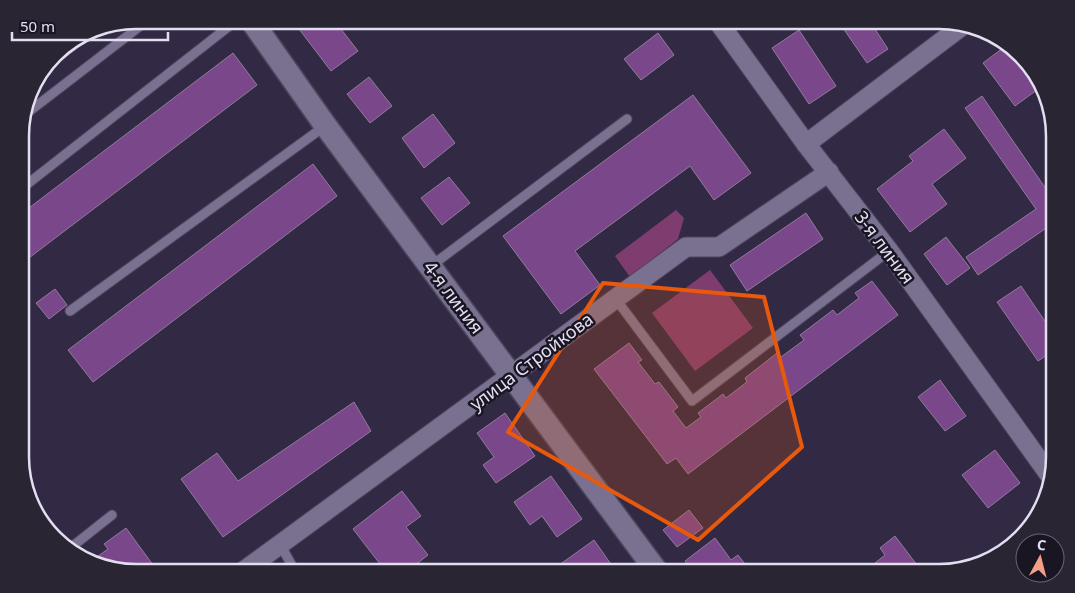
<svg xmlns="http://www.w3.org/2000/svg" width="1075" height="593" font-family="'Noto Sans',sans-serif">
  <rect width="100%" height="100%" fill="#322a45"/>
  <!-- green -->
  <g fill="#7e3d6e">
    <polygon points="676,210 684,218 678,239 630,277 615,256"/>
    <polygon points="710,270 753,328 695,371 652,313"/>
  </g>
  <!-- building -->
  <g fill="#7a478b" stroke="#907b98">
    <polygon points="311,20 334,20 358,51 331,71 299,29"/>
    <polygon points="855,20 869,20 888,49 867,63 843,28"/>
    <polygon points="107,26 36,79 59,49 92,29"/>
    <polygon points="799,30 836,86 809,104 772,48"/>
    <polygon points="658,33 674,55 641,80 624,59"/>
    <polygon points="1007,45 1036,72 1041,87 1015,106 983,63"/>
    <polygon points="233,53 257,85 21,264 21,214"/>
    <polygon points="369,77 392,106 370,123 347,94"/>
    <polygon points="693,95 751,173 714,200 690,166 575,251 600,285 561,314 503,236"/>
    <polygon points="982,96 1055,202 1055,222 978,275 966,257 1036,209 965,108"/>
    <polygon points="433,114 455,143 424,168 402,138"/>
    <polygon points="944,129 966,158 932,184 947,204 910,232 877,189 913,161 909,156"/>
    <polygon points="313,164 337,196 93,382 68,350"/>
    <polygon points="449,177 470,203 442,225 421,198"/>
    <polygon points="806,213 823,239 747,291 730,265"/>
    <polygon points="946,237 970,268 947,285 924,254"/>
    <polygon points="872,281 898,315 688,474 676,458 667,464 594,369 629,343 642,360 638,362 655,384 659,382 678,407 673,411 686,428 701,417 698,413 723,394 726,398 747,382 745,378 777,353 781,357 804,340 800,335 833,310 837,315 859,298 855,293"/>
    <polygon points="1021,286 1055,336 1055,350 1038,361 997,302"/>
    <polygon points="55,289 67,305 49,319 36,303"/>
    <polygon points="21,333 30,345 21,352"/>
    <polygon points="940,380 966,416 945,431 918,397"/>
    <polygon points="354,402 371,431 223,537 181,479 217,453 238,481"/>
    <polygon points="505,413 535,456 496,483 483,465 494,457 477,433"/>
    <polygon points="1055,413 1055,433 1045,421"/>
    <polygon points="995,450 1020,483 988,508 962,475"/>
    <polygon points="551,476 582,519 557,537 542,516 530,525 514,502"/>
    <polygon points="402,491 421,516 406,527 428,555 405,573 387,573 353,529"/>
    <polygon points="689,510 703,528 677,547 663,530"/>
    <polygon points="126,528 153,565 142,573 136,573 91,561 108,549 104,544"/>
    <polygon points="895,536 920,569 915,573 867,573 865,571 885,555 880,548"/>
    <polygon points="715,538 731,560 738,555 752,573 694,573 685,561"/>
    <polygon points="594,540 615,570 610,573 548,573"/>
  </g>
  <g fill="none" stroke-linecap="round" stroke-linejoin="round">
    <!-- service casing -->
    <g stroke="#4e475e" stroke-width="11">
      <g id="service">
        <polyline points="22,117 148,20"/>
        <polyline points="21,189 237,20"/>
        <polyline points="431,266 627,119"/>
        <polyline points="615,298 692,401 889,251"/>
        <polyline points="70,311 325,126"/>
        <polyline points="280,544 296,573"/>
        <polyline points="69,549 112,515"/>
      </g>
    </g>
    <!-- minor casing -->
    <g stroke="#4e475e" stroke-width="21">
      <g id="minor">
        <polyline points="717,20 806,144 889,251 1051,477"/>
        <polyline points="806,144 962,26"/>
        <polyline points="241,573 686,247 719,247 829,172"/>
      </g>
    </g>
    <!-- tertiary casing -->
    <g stroke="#4e475e" stroke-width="25">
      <polyline id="tertiary" points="251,20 325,125 658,573"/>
    </g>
    <!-- service -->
    <use href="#service" stroke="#7a7191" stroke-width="9"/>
    <!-- minor -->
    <use href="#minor" stroke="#7a7191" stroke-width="19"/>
    <!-- tertiary -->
    <use href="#tertiary" stroke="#7a7191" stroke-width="22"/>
  </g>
  <!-- marked area -->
  <path fill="#e8590c" fill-opacity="0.2" stroke="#e8590c" stroke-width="4" stroke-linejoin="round" d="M603,283L764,297L802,447L698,540L508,432Z"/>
  <g text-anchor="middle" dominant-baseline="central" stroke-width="5" stroke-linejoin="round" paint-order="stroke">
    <!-- street labels -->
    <g font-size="18" fill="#e3dff1" stroke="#191522">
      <text transform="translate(885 247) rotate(53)">3-я линия</text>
      <text transform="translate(454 297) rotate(53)">4-я линия</text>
      <text transform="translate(531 361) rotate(-37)">улица Стройкова</text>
    </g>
  </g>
  <!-- crop -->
  <path d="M0 0H1075V593H0ZM136 29H939A107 107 0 0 1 1046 136V457A107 107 0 0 1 939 564H136A107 107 0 0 1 29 457V136A107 107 0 0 1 136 29Z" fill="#292533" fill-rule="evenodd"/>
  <path fill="none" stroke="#e3dff1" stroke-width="2.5" d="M136 29H939A107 107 0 0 1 1046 136V457A107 107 0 0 1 939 564H136A107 107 0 0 1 29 457V136A107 107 0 0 1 136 29Z"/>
  <!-- north arrow -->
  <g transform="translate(1040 558) rotate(7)"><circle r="24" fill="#191522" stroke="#6a6675"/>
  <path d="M0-4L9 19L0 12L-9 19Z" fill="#f49e86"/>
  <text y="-8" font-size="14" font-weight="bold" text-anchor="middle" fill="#e3dff1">С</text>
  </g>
  <!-- scale -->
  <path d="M12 32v8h156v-8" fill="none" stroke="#e3dff1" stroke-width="2.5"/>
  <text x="20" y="32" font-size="15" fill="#e3dff1" stroke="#191522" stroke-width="4" paint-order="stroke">50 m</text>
</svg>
